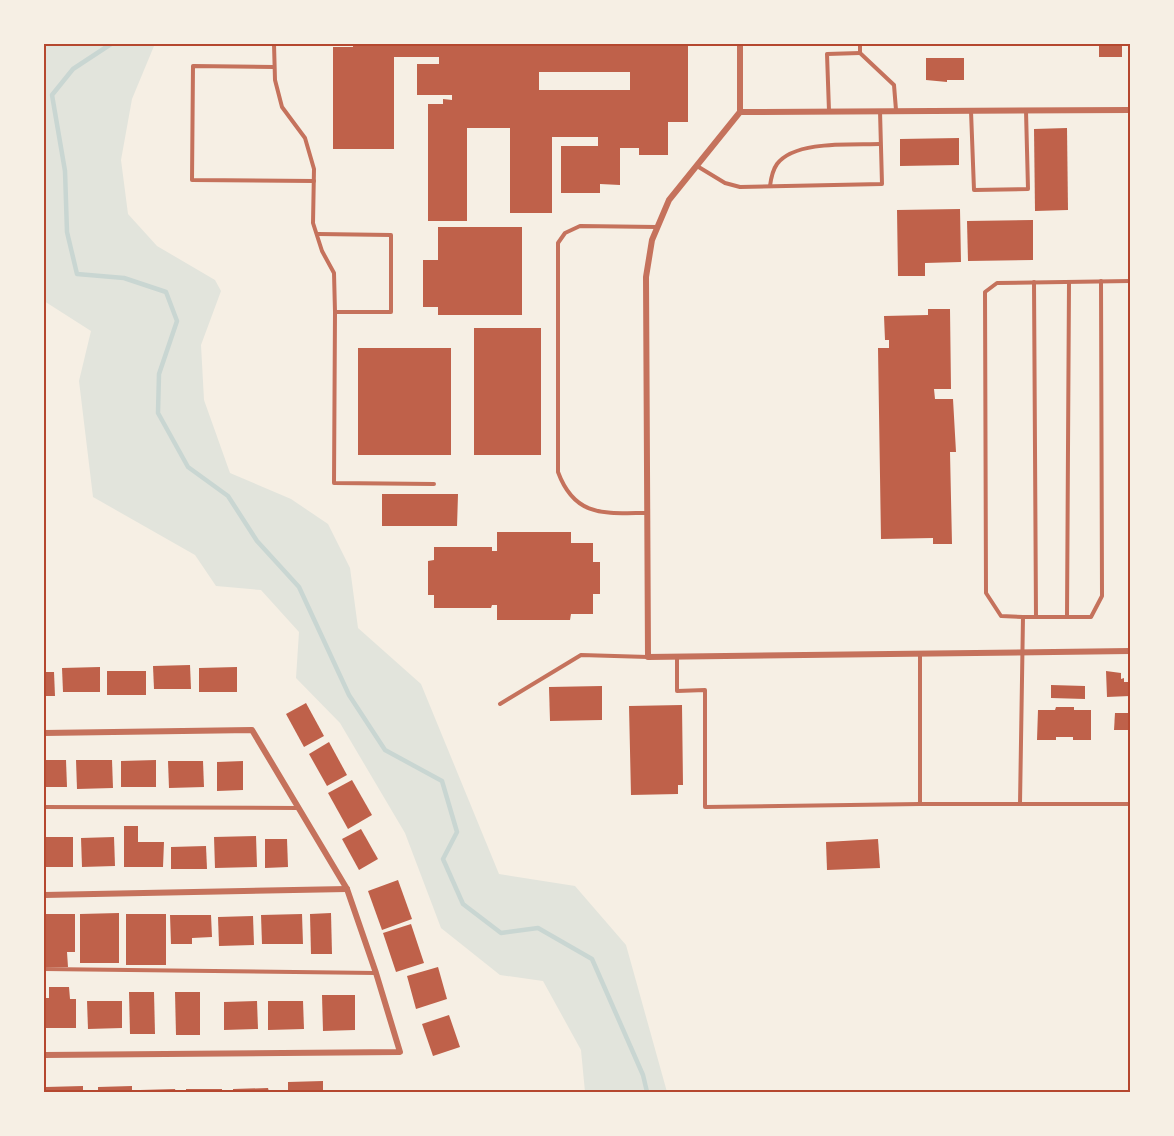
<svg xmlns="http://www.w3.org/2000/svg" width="1174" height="1136" font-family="'Playfair Display',serif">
  <rect width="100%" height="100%" fill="#f6efe4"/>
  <!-- green -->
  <polygon fill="#e2e4dc" points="44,44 157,44 154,46 132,99 121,160 128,214 157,246 215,280 221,291 201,345 204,400 230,473 291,499 328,524 350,568 358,628 421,684 499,874 575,886 626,945 667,1092 585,1092 581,1050 543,981 500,975 441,928 405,833 340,723 296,678 299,632 261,590 216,586 195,555 93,497 79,381 91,331 44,301"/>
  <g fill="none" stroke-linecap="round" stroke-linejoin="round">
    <!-- stream -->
    <polyline stroke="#c9d6d2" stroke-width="4.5" points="111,44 73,69 52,95 65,171 67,232 77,274 124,278 166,292 177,321 159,374 158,413 188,467 228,496 257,541 299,587 349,695 385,750 442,781 457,832 443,859 463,904 501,933 538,928 592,959 643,1075 647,1092"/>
  </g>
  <!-- building -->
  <g fill="#bf614a" fill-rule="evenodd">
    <path d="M353,44H659V46H688V122H668V155H639V148H620V185L600,184V193H561V146H598V137H552V213H510V128H467V221H428V104H443V99L452,100V95H417V64H439V57H394V149H333V47H353ZM539,72H630V90H539Z"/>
    <rect x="1099" y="44" width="23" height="13"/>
    <polygon points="926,58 964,58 964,80 947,80 947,82 926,80"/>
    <polygon points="1067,128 1068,210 1035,211 1034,129"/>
    <polygon points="959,138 959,165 900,166 900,139"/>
    <polygon points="960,209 961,262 925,263 925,276 898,276 897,210"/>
    <polygon points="1033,220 1033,260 968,261 967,221"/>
    <polygon points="438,227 522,227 522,315 438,315 438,307 423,307 423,260 438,260"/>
    <polygon points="928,309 950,309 951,389 934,389 935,399 953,399 956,452 950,452 952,544 933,544 933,538 881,539 878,348 889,348 889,340 885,340 884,316 928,315"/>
    <rect x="474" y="328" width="67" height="127"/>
    <rect x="358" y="348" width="93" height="107"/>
    <polygon points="382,494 458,494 457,526 382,526"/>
    <polygon points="497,532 571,532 571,543 593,543 593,562 600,562 600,594 593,594 593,614 571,614 570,620 497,620 497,605 492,605 491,608 434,608 434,595 428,595 428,561 434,560 434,547 492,547 492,551 497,551"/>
    <polygon points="190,665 191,689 154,689 153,666"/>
    <polygon points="100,667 100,692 63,692 62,668"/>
    <polygon points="237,667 237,692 199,692 199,668"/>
    <rect x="107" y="671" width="39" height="24"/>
    <polygon points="1106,671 1121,673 1121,679 1124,678 1124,682 1130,682 1130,696 1107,697"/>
    <polygon points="44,672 54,672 55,696 44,696"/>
    <polygon points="1051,685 1085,686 1085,699 1051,698"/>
    <polygon points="602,686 602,720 550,721 549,687"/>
    <polygon points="306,703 324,736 304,747 286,714"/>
    <polygon points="682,705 683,785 678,785 678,794 631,795 629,706"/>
    <polygon points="1056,707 1074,707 1074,710 1091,710 1091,740 1073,740 1073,737 1056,737 1056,740 1037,740 1038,710 1055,710"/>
    <polygon points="1115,713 1130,713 1130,730 1114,730"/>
    <polygon points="329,742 347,775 327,786 309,754"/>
    <polygon points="44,760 66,760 67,787 44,787"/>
    <polygon points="76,760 112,760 113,788 77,789"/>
    <polygon points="156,760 156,787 121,787 121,761"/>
    <polygon points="168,761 203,761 204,787 169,788"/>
    <polygon points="243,761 243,790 217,791 217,762"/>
    <polygon points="352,780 372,815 348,829 328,793"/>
    <polygon points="124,826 138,826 138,842 164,842 163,867 124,867"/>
    <polygon points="361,829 378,859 359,870 342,839"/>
    <polygon points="256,836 257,867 215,868 214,837"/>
    <rect x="44" y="837" width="29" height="30"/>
    <polygon points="114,837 115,866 82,867 81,838"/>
    <polygon points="265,839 287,839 288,867 265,868"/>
    <polygon points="878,839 880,868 827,870 826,842"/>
    <polygon points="206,846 207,869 171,869 171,847"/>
    <polygon points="398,880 412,919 382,930 368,891"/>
    <polygon points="119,913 119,963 80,963 80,914"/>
    <polygon points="331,913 332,954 311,954 310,914"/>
    <polygon points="44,914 75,914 75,952 67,952 68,967 44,967"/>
    <rect x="126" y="914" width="40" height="51"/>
    <polygon points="302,914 303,944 262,944 261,915"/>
    <polygon points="170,915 211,915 212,937 192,938 192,944 171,944"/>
    <polygon points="253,916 254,945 219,946 218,917"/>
    <polygon points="411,924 424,963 396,972 383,933"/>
    <polygon points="438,967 447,999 416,1009 407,976"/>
    <polygon points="49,987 69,987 70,999 76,999 76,1028 44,1028 44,998 49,998"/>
    <polygon points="129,992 154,992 155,1034 130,1034"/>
    <polygon points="175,992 200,992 200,1035 176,1035"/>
    <polygon points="322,995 355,995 355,1030 323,1031"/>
    <polygon points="87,1001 122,1001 122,1028 88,1029"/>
    <polygon points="257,1001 258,1029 224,1030 224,1002"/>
    <polygon points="268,1001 303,1001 304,1029 268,1030"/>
    <polygon points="449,1015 460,1047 433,1056 422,1024"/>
    <polygon points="323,1081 323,1092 288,1092 288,1082"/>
    <polygon points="83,1086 83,1092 46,1092 46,1087"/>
    <polygon points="132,1086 132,1092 98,1092 98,1087"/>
    <polygon points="268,1088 269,1092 233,1092 233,1089"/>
    <polygon points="175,1089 176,1092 140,1092 140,1090"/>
    <rect x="186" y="1089" width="36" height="3"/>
  </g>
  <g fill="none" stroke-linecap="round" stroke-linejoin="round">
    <!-- service -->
    <g stroke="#c5725c" stroke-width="4">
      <polyline points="274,44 275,80 282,107 305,138 314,169 313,223 322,251 334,273 335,312 334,483 434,484"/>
      <polyline points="860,44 860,53 894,85 896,110"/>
      <polyline points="274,67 193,66 192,180 314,181"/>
      <polyline points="829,111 827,54 860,53"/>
      <polyline points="971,111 974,190 1028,189 1026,111"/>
      <polyline points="697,166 725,183 740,187 882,184 880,111"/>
      <path d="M770,186C771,178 772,171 777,164C795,140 853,145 880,144"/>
      <polyline points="318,234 391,235 391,312 335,312"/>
      <polyline points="1034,282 1036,617"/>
      <path d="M647,513C605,513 575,518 558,472V243L565,233L580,226L657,227"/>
      <polyline points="1023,617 1091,617 1102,596 1101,281"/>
      <polyline points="1067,617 1069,282"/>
      <polyline points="920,653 920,804 1130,804"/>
      <polyline points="677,657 677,691 705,690 705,807 920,804"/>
      <polyline points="500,704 581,655 648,657"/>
      <polyline points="1020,804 1023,617 1001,616 986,593 985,292 997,283 1130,281"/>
      <polyline points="44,807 298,808"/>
      <polyline points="44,969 376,973"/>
    </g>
    <!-- minor -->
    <g stroke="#c5725c" stroke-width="6">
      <polyline points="740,44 740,112 669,200 652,240 646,277 648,657 1130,651"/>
      <polyline points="740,112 1130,110"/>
      <polyline points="44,733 252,730 347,889 376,973 400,1052 44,1055"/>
      <polyline points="44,895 347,889"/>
    </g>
  </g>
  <!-- border -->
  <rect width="1174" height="1136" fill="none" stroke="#f6efe4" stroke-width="90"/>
  <rect x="45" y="45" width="1084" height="1046" fill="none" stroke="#b5482f" stroke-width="2"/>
</svg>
